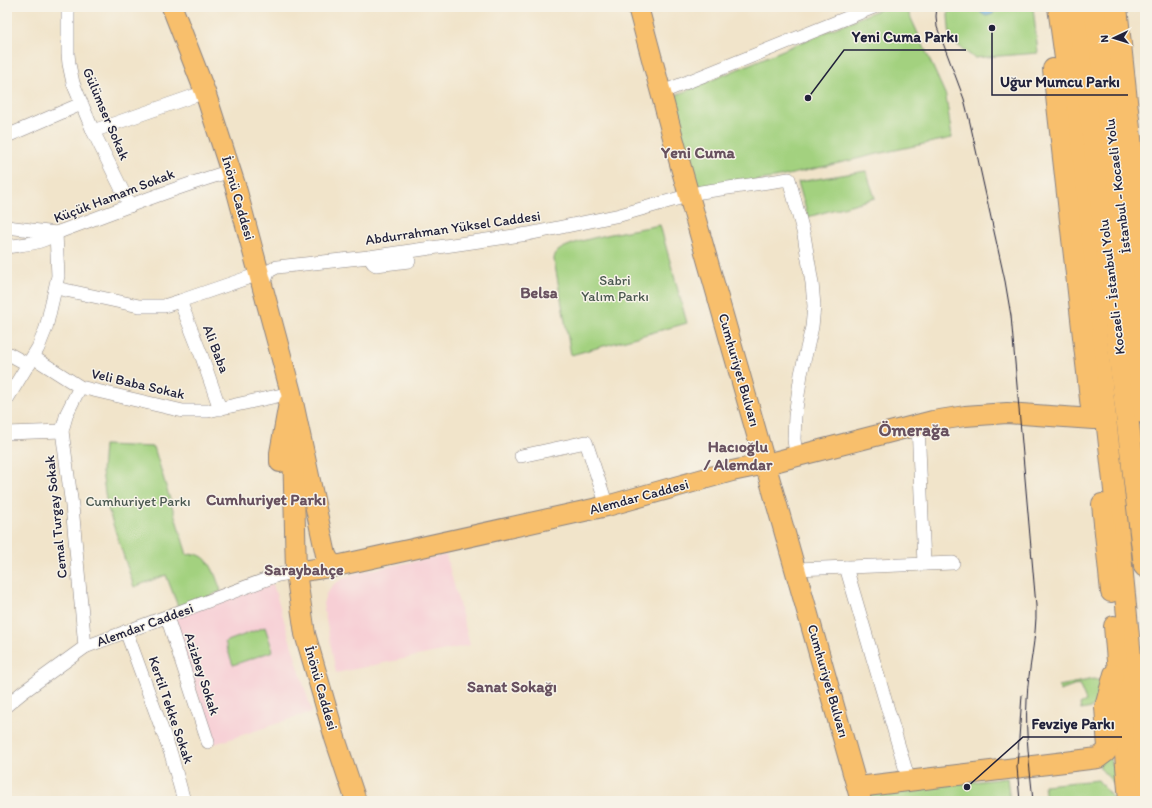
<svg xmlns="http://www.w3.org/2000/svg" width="1152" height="808" font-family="Itim,sans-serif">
  <rect width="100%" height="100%" fill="#f7f3e8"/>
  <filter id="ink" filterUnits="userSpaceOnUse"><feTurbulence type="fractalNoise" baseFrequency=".025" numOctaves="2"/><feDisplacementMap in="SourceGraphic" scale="8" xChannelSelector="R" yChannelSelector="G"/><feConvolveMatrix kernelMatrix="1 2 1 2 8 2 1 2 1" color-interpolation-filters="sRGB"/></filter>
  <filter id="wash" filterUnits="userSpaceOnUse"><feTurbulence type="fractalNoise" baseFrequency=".012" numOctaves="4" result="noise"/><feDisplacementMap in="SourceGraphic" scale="16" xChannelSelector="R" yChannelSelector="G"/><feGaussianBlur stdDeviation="0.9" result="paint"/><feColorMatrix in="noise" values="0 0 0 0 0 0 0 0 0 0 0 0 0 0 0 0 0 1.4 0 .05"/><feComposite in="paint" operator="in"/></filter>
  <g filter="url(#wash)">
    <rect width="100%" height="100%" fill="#f1e4ca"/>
    <!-- built -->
    <g fill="#f7cfd5">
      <polygon points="446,555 470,645 336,673 323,604 326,594 334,584 351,574 359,572"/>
      <polygon points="273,584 312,712 215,744 171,618"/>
    </g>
    <!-- green -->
    <g fill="#a3d17f" stroke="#627a5d">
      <polygon points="885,7 906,7 946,96 952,138 886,152 775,178 691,189 667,99"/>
      <polygon points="949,7 1033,7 1038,53 974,58 950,39 948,16"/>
      <polygon points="866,171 875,198 808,217 798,182"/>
      <path d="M660,225L687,323L571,355L554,260C554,257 555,254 557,252C570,239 640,229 660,225Z"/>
      <path d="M104,445L154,447L187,555C209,549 215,575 221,591L179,609L166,575L134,587L107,506L102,472Z"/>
      <polygon points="265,627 273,651 233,665 225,642"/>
      <polygon points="1094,679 1100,681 1102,698 1092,708 1081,710 1080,704 1086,701 1079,684 1060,691 1059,686"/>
      <polygon points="1109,758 1116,769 1117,787 1100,768 1099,760"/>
      <polygon points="1007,778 1010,801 868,801 866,794"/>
      <polygon points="1098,780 1115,801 1046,801 1044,785"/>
    </g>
    <!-- water -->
    <polygon fill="#65afdd" stroke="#44688c" points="979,7 995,7 993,14 986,16 981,13"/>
  </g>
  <g filter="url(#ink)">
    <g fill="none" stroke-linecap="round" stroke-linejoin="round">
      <!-- street casing -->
      <g stroke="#8a8382" stroke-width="14">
        <g id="street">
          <polyline points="68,7 68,54 69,64 73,83 93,131 130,206"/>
          <polyline points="660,93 874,7"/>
          <polyline points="93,131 205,92"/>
          <polyline points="7,136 81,104"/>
          <polyline points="7,227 56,233 58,276 46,328 38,348 7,399"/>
          <path d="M7,247C23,244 43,244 56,233C114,212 172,188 231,171"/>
          <polyline points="369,257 373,263 376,265 409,261"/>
          <polyline points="263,285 269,271 277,267 369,257 528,234 620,215 701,192 789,179 804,235 812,283 814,306 812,327 801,374 795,416 794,439 796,456"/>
          <polyline points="56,288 139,306 164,306 180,301 259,274"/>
          <polyline points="180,301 202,357 220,409"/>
          <polyline points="7,353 29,365"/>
          <polyline points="33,357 80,387 183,411 208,411 291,393"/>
          <polyline points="80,387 67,413 62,431 72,506 85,647"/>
          <polyline points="918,424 924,564"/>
          <polyline points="7,433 62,431"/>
          <polyline points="521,456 586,442 607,506"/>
          <polyline points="846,567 909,781"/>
          <polyline points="796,569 953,563"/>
          <polyline points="167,617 208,742"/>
          <polyline points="126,631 171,754 184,801"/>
          <polyline points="7,705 23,692 85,647 278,575 296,572"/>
        </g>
      </g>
      <!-- primary casing -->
      <g stroke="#8a8382" stroke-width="22">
        <g id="primary">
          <polyline points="172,7 205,92 236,188 291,393 326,555 329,561 336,566"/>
          <polyline points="638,7 682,171 861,801"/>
          <polyline points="1058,7 1070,95 1120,544 1145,801"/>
          <polyline points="1053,69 1092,417"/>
          <polyline points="293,445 296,572 305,634 335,738 356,801"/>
          <polyline points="280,462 280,453 289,403"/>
          <polyline points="1102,504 1111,592"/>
          <polyline points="296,572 336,566 607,506 732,471 770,463 933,421 965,416 1007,413 1093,419 1106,419"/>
          <polyline points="1114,626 1129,801"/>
          <polyline points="858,787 1098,758 1106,752 1108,747 1105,707 1114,674"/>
        </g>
      </g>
      <!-- highway casing -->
      <g stroke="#8a8382" stroke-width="24">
        <g id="highway">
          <polyline points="1078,7 1145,566"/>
          <polyline points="1095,7 1117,170 1145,413"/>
          <polyline points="1116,7 1145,279"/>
        </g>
      </g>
      <!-- street -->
      <use href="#street" stroke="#fff" stroke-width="13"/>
      <!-- primary -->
      <use href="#primary" stroke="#f8bf6c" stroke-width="20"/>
      <!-- highway -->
      <use href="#highway" stroke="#f8bf6c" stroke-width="22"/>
      <!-- tram -->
      <g stroke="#22223b" stroke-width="1">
        <path d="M937,7L936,16L937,27L964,99L970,123L1005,281L1011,316L1036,606C1037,639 1028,668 1027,700C1025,734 1030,768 1033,801"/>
        <polyline points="1020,801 1017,767 1022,695"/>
      </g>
      <!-- rail casing -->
      <g stroke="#22223b" stroke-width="4.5">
        <polyline id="rail" points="1143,7 1145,25"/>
      </g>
      <!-- rail -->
      <use href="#rail" stroke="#f7f3e8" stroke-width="3" stroke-dasharray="9" stroke-linecap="butt"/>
    </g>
  </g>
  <g text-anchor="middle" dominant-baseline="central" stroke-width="3" stroke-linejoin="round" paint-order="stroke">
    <!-- street labels -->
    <g font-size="14" fill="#22223b" stroke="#f7f3e8">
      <text transform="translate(106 114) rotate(67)">Gülümser Sokak</text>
      <text transform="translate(1118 186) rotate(-97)">İstanbul - Kocaeli Yolu</text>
      <text transform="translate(114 196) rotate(-21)">Küçük Hamam Sokak</text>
      <text transform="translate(238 198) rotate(74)">İnönü Caddesi</text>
      <text transform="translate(453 228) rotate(-8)">Abdurrahman Yüksel Caddesi</text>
      <text transform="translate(1112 287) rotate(-97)">Kocaeli - İstanbul Yolu</text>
      <text transform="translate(216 349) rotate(69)">Ali Baba</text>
      <text transform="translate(739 370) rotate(74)">Cumhuriyet Bulvarı</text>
      <text transform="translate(138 384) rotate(13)">Veli Baba Sokak</text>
      <text transform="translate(639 497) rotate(-15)">Alemdar Caddesi</text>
      <text transform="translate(56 517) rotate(-96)">Cemal Turgay Sokak</text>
      <text transform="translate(145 625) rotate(-20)">Alemdar Caddesi</text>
      <text transform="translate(202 674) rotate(72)">Azizbey Sokak</text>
      <text transform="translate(828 681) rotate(74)">Cumhuriyet Bulvarı</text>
      <text transform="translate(321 688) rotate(74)">İnönü Caddesi</text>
      <text transform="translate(171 710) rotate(71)">Kertil Tekke Sokak</text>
    </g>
    <!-- park labels -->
    <g font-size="14" fill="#49574f" stroke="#f7f3e8">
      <text x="615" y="280">Sabri<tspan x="615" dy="16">Yalım Parkı</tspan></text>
      <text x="138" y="501">Cumhuriyet Parkı</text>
    </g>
    <!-- quarter labels -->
    <g font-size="16" font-weight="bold" fill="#68515f" stroke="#f7f3e8">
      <text x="698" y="152">Yeni Cuma</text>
      <text x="539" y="292">Belsa</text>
      <text x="738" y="446">Hacıoğlu<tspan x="738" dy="18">/ Alemdar</tspan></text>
      <text x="266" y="499">Cumhuriyet Parkı</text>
      <text x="304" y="569">Saraybahçe</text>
      <text x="512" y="686">Sanat Sokağı</text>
    </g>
    <!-- district labels -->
    <g font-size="18" font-weight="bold" fill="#68515f" stroke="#f7f3e8">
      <text x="914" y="430">Ömerağa</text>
    </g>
  </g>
  <!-- callouts -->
  <path fill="none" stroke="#22223b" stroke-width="1.5" d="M808 98L844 50H966M992 28L992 95H1128M967 787L1023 737H1122"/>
  <g fill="#22223b" stroke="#f7f3e8" stroke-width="1.5">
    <circle cx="808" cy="98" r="4"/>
    <circle cx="992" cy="28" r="4"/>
    <circle cx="967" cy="787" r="4"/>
  </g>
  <g font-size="15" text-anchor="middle" font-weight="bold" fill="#22223b" stroke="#f7f3e8" stroke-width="3" stroke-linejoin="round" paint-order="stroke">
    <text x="905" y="42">Yeni Cuma Parkı</text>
    <text x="1060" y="87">Uğur Mumcu Parkı</text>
    <text x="1073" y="729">Fevziye Parkı</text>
  </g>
  <!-- margin -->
  <rect width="1152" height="808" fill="none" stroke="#f7f3e8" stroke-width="24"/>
  <!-- north arrow -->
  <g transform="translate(1114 38) rotate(266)" stroke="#f7f3e8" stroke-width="3" paint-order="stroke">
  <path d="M0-3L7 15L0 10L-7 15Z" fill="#22223b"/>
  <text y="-6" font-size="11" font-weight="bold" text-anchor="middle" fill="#22223b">N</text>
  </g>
</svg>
